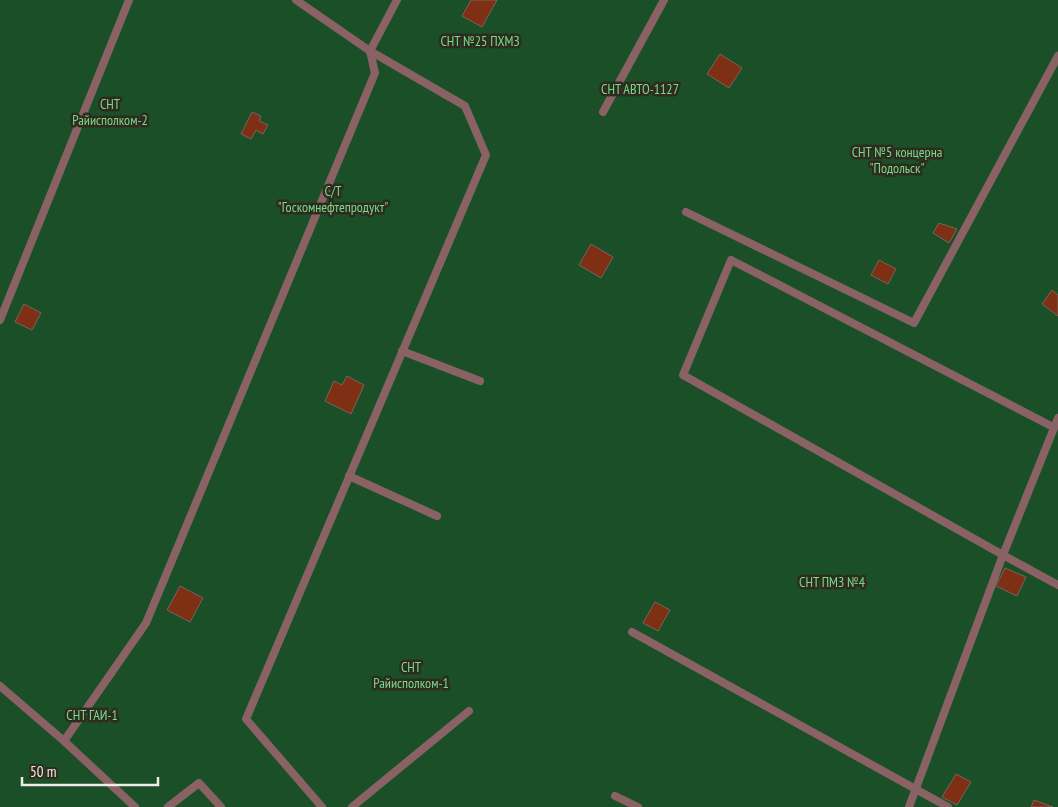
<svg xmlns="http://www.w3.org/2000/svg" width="1058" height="807" font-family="'PT Sans Narrow',sans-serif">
  <rect width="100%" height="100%" fill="#2f2c1f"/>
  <!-- green -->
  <rect fill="#1b4f28" x="0" y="0" width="1058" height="807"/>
  <!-- building -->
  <g fill="#7f2f14" stroke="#75645f">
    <polygon points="471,0 497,0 482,27 462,16"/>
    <polygon points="720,54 742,68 729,88 707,74"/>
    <polygon points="252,112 261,116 259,121 268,125 263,134 256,130 251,139 241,134"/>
    <polygon points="939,223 957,229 949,243 933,233"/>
    <polygon points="591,244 613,257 601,278 579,265"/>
    <polygon points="879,260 896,269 888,284 871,275"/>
    <polygon points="1052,290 1058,295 1058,316 1042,304"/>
    <polygon points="24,304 41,313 32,330 15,322"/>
    <polygon points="347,376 364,385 351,414 325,401 334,381 342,385"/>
    <polygon points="1005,568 1026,577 1017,596 996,586"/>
    <polygon points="180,586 203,598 190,622 167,610"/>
    <polygon points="655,602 670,610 658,631 643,623"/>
    <polygon points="956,774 971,782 957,805 942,797"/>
    <polygon points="1034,800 1053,807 1031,807"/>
  </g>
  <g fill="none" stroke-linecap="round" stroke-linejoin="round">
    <!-- lane -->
    <g stroke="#8a6266" stroke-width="8">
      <polyline points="296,0 370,51 465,106 486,155 246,719 322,807"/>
      <polyline points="603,112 664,0"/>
      <polyline points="686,212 914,323 1058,56"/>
      <polyline points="0,320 129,0"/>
      <polyline points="402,351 480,381"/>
      <polyline points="1058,418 1003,555 1058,585"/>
      <polyline points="349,476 437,516"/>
      <polyline points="632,632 948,807"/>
      <polyline points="0,686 64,741 135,807"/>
      <polyline points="64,741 146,623 375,73 370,51 397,0"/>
      <polyline points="615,796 638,807"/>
      <polyline points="168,807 199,783 221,807"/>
      <polyline points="352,807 469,711"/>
      <polyline points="909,807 1003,555 683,375 731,260 1053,427"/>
    </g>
  </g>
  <g text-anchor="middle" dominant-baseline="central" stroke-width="5" stroke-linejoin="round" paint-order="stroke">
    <!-- park labels -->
    <g font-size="14" fill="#76dc8b" stroke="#2f2c1f">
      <text x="480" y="41">СНТ №25 ПХМЗ</text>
      <text x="640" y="89">СНТ АВТО-1127</text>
      <text x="110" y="104">СНТ<tspan x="110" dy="16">Райисполком-2</tspan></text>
      <text x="897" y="152">СНТ №5 концерна<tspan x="897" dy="16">"Подольск"</tspan></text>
      <text x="333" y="191">С/Т<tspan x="333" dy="16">"Госкомнефтепродукт"</tspan></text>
      <text x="832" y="582">СНТ ПМЗ №4</text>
      <text x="411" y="667">СНТ<tspan x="411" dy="16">Райисполком-1</tspan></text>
      <text x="92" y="715">СНТ ГАИ-1</text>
    </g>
  </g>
  <!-- scale -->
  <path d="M22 777v8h136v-8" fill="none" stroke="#eeece4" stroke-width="2.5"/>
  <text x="30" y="777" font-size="15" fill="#eeece4" stroke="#2f2c1f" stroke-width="4" paint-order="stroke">50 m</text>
</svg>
